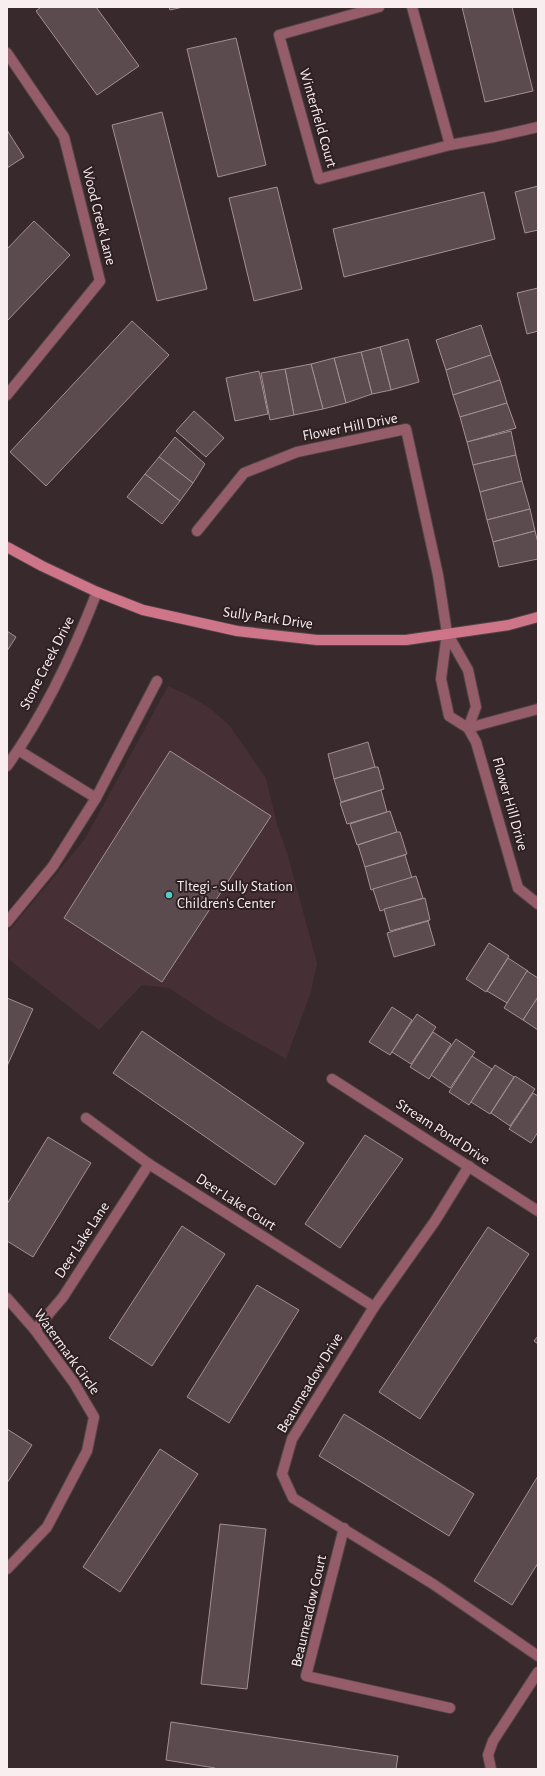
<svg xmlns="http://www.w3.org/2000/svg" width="545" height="1776" font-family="'Alegreya Sans',sans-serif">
  <rect width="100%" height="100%" fill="#38292c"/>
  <!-- built -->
  <polygon fill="#463035" points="168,686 192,697 212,710 229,725 266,778 277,824 288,856 317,963 311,992 286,1059 217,1020 169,988 142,985 99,1030 7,958 7,933 85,839"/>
  <!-- building -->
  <g fill="#5b4b4e" stroke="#a39093">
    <polygon points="41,7 96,7 139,66 97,95 36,11"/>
    <polygon points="169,7 183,7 170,10"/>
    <polygon points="462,7 512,7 533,91 485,102"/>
    <polygon points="236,38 266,165 218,177 187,49"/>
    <polygon points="162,112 207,289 157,301 112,125"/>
    <polygon points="7,130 24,157 7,168"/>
    <polygon points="538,186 538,230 525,233 515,192"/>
    <polygon points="277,187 302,289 254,301 229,198"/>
    <polygon points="484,192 495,239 344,277 333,229"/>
    <polygon points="34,221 70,255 7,321 7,249"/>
    <polygon points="538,288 538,331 527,334 517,293"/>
    <polygon points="132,321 169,355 46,486 10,452"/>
    <polygon points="481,325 491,355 446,370 436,340"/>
    <polygon points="408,339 419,382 391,390 380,347"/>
    <polygon points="380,347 391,390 372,394 361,352"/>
    <polygon points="361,352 372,394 346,403 334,358"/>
    <polygon points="491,355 500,380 453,395 446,370"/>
    <polygon points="334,358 346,403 323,409 311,364"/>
    <polygon points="311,364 323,409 294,415 285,369"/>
    <polygon points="285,369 294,415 270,420 261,373"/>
    <polygon points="259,371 268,414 235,421 226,378"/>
    <polygon points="500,380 507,403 460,417 453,395"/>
    <polygon points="507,403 516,428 467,442 460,417"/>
    <polygon points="194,411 224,438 206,457 176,431"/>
    <polygon points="511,431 516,455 473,465 467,442"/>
    <polygon points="175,437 205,464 193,483 159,457"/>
    <polygon points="516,455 522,481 480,492 473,465"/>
    <polygon points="159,457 193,483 180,501 145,474"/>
    <polygon points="145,474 180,501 162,524 127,497"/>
    <polygon points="522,481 530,509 487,520 480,492"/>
    <polygon points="530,509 535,531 493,542 487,520"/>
    <polygon points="535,531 538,543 538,559 499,567 493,542"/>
    <polygon points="7,631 16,637 7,651"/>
    <polygon points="368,742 375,767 334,779 328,754"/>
    <polygon points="170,751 271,816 162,982 64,918"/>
    <polygon points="375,767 378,767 384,789 341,802 334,779"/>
    <polygon points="381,790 387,812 347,824 340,803"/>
    <polygon points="390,811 397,832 357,845 350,824"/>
    <polygon points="397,832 400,832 407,854 365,867 358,845"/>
    <polygon points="405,855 412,878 371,890 365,867"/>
    <polygon points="416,876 423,898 380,911 373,889"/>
    <polygon points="425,898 430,920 390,931 384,909"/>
    <polygon points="428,921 435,945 394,957 387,933"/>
    <polygon points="489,943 509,956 486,992 466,979"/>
    <polygon points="508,958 528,971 507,1003 487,991"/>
    <polygon points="527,971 538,978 538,997 523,1020 504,1008"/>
    <polygon points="538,997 538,1030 523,1020"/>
    <polygon points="7,998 33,1009 7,1066"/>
    <polygon points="392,1007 412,1020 390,1055 369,1042"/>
    <polygon points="417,1014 436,1027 411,1064 392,1052"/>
    <polygon points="142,1031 304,1143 275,1185 113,1073"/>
    <polygon points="433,1032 451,1044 429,1079 410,1067"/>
    <polygon points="456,1039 475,1052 450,1088 431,1075"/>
    <polygon points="472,1056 492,1069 469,1105 449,1092"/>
    <polygon points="495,1065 514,1077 490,1114 471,1102"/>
    <polygon points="515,1076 535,1089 510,1126 491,1113"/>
    <polygon points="533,1093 538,1096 538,1132 531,1143 509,1129"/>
    <polygon points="365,1135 403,1159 340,1248 305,1224"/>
    <polygon points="48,1137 91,1163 33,1257 7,1241 7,1204"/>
    <polygon points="182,1226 225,1254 152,1366 109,1338"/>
    <polygon points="488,1227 529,1254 420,1419 379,1392"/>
    <polygon points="257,1285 299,1310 229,1423 187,1397"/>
    <polygon points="538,1336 538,1344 534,1341"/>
    <polygon points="344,1414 474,1494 449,1536 319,1456"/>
    <polygon points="7,1429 32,1445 7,1483"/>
    <polygon points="160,1449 198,1474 120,1592 83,1567"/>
    <polygon points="538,1476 538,1563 512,1605 474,1581"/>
    <polygon points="220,1524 266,1529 247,1689 201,1684"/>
    <polygon points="171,1722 398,1756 396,1769 215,1769 215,1768 166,1760"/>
  </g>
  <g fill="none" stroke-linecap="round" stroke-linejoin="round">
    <!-- lane casing -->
    <g stroke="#534547" stroke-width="12">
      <g id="lane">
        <polyline points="18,750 96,798"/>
        <polyline points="7,922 53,866 96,798 157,681"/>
      </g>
    </g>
    <!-- street casing -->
    <g stroke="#534547" stroke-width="12">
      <g id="street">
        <polyline points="379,7 279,35 319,179 450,145 494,137 538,127"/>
        <polyline points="412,7 450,145"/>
        <polyline points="7,53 64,137 100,281 7,395"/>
        <polyline points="197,531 244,473 297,452 406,429 438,575 447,633 441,679 449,716 468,728 476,742 518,888 538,904"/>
        <polyline points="447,633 468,670 476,707 468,728"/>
        <polyline points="468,728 538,709"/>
        <path d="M7,766C44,715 74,651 97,592"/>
        <polyline points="332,1079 538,1211"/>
        <polyline points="86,1118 149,1164 374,1307"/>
        <polyline points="469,1166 435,1221 374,1307 292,1439 282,1474 293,1498 433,1584 538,1656"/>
        <polyline points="7,1298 35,1330 74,1383 94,1417 87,1451 47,1527 7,1569"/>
        <polyline points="35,1330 63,1297 149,1164"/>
        <polyline points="344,1528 306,1676 450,1708"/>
        <polyline points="491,1769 488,1755 493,1741 538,1672"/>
      </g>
    </g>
    <!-- secondary casing -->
    <g stroke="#534547" stroke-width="12">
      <polyline id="secondary" points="7,547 42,566 97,592 143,610 237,631 317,640 406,640 509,625 538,617"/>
    </g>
    <!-- lane -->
    <use href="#lane" stroke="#955c69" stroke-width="10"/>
    <!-- street -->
    <use href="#street" stroke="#955c69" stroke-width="10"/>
    <!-- secondary -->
    <use href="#secondary" stroke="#cf758a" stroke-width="10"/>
  </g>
  <!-- markers -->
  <circle fill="#54cdc6" stroke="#2d1f22" stroke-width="1.5" cx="169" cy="895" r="4"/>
  <g text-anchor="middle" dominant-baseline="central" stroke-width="4" stroke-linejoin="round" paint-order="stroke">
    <!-- street labels -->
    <g font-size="15" fill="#f8eeef" stroke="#2d1f22">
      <text transform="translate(318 118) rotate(74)">Winterfield Court</text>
      <text transform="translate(99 216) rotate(76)">Wood Creek Lane</text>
      <text transform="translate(350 427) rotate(-11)">Flower Hill Drive</text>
      <text transform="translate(268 618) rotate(8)">Sully Park Drive</text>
      <text transform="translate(47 663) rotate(-63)">Stone Creek Drive</text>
      <text transform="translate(510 804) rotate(74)">Flower Hill Drive</text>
      <text transform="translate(443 1132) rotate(33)">Stream Pond Drive</text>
      <text transform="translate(236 1202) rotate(33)">Deer Lake Court</text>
      <text transform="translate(82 1240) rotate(-57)">Deer Lake Lane</text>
      <text transform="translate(67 1352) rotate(54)">Watermark Circle</text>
      <text transform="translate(310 1383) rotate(-59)">Beaumeadow Drive</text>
      <text transform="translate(309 1611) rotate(-77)">Beaumeadow Court</text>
    </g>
    <!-- poi labels -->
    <g font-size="15" fill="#f8eeef" stroke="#2d1f22" text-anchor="start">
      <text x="177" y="886">Tltegi - Sully Station<tspan x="177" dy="17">Children's Center</tspan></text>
    </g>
  </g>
  <!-- border -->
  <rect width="545" height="1776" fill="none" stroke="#f8eeef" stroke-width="16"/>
</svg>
